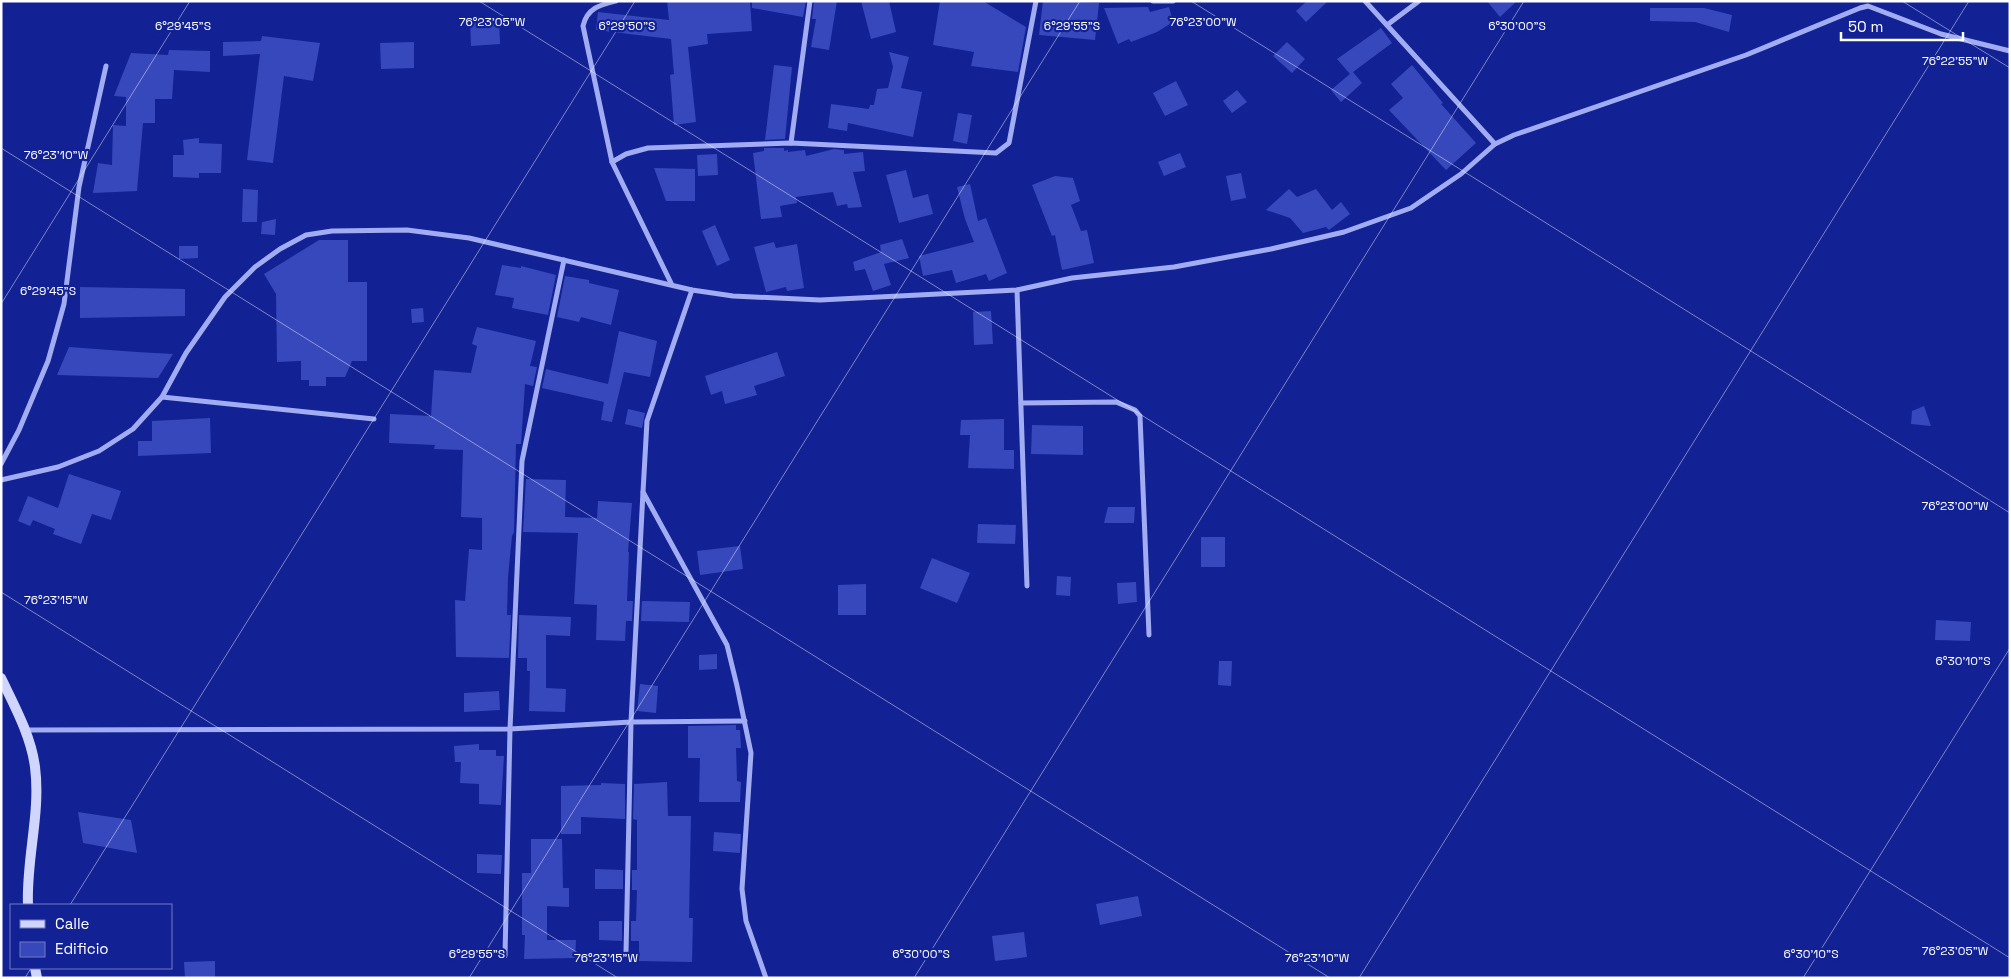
<svg xmlns="http://www.w3.org/2000/svg" width="2011" height="979" font-family="'Space Grotesk',sans-serif">
  <rect width="100%" height="100%" fill="#122294"/>
  <!-- building -->
  <g fill="#3648bc">
    <polygon points="667,1 750,1 752,31 707,34 708,44 688,47 696,122 674,125 670,75 674,74 671,39 596,30 598,12 669,20"/>
    <polygon points="752,1 806,1 803,17 752,8"/>
    <polygon points="814,1 837,1 829,50 811,47 816,19 812,19"/>
    <polygon points="861,1 889,1 896,32 871,39"/>
    <polygon points="940,1 983,1 1026,27 1018,72 971,66 974,52 933,45"/>
    <polygon points="1043,1 1099,3 1095,40 1039,35"/>
    <polygon points="1307,1 1328,1 1306,22 1296,11"/>
    <polygon points="1487,1 1517,1 1500,17"/>
    <polygon points="1148,7 1150,12 1169,7 1173,22 1157,32 1131,42 1129,39 1118,44 1104,8"/>
    <polygon points="1650,8 1704,8 1732,15 1729,32 1695,22 1650,21"/>
    <polygon points="499,18 500,44 471,46 470,20"/>
    <polygon points="1381,28 1392,43 1353,72 1362,83 1341,102 1331,90 1350,74 1337,59"/>
    <polygon points="262,36 320,43 313,81 284,76 273,163 247,160 260,54 223,56 223,42 261,41"/>
    <polygon points="414,42 414,68 381,69 380,43"/>
    <polygon points="1287,42 1305,59 1292,73 1273,56"/>
    <polygon points="169,50 210,51 210,72 174,70 172,99 155,99 155,123 143,123 137,191 93,193 98,163 112,165 113,125 126,126 126,97 114,96 131,53 168,55"/>
    <polygon points="889,52 909,57 901,88 922,92 913,137 848,123 847,131 828,128 831,104 869,109 870,105 874,105 877,89 888,88 893,67"/>
    <polygon points="774,65 792,67 785,139 765,140"/>
    <polygon points="1412,65 1443,103 1441,104 1476,143 1446,170 1389,110 1403,98 1391,84"/>
    <polygon points="1176,81 1188,105 1165,116 1153,93"/>
    <polygon points="1237,90 1247,102 1232,113 1223,101"/>
    <polygon points="958,113 972,115 967,144 953,141"/>
    <polygon points="199,138 199,143 222,144 221,173 199,173 199,178 173,177 173,155 184,155 183,140"/>
    <polygon points="764,148 784,148 784,151 788,150 788,152 805,150 806,156 834,149 844,150 844,154 863,152 865,171 853,172 862,207 848,208 847,204 837,206 833,192 796,197 797,203 780,206 782,217 761,219 753,153 764,151"/>
    <polygon points="1180,153 1186,167 1164,176 1158,162"/>
    <polygon points="717,154 718,175 698,176 697,155"/>
    <polygon points="654,168 695,169 695,201 666,201"/>
    <polygon points="906,170 913,198 928,194 933,214 899,223 886,175"/>
    <polygon points="1241,173 1246,198 1231,201 1226,176"/>
    <polygon points="1055,176 1073,178 1080,201 1071,205 1081,231 1087,230 1094,263 1062,270 1055,235 1052,236 1032,185"/>
    <polygon points="970,184 978,221 986,218 1007,273 989,281 986,274 956,283 952,270 923,276 919,256 974,242 965,219 957,187"/>
    <polygon points="243,189 258,190 257,222 242,222"/>
    <polygon points="1289,189 1297,197 1316,189 1332,210 1341,202 1350,214 1329,230 1326,227 1303,233 1290,218 1266,210"/>
    <polygon points="276,219 275,235 261,234 262,222"/>
    <polygon points="715,225 730,260 717,266 702,231"/>
    <polygon points="902,239 909,258 884,264 891,285 873,291 865,269 855,271 853,262 881,252 880,245"/>
    <polygon points="319,240 348,240 348,282 367,282 367,361 352,361 345,377 326,377 326,386 309,386 309,380 301,380 301,361 277,362 276,294 264,274"/>
    <polygon points="774,242 776,248 797,244 804,288 787,291 786,287 766,292 754,247"/>
    <polygon points="179,246 198,246 198,258 179,259"/>
    <polygon points="502,265 521,268 521,266 556,275 548,315 512,308 514,298 495,295"/>
    <polygon points="565,276 589,280 589,283 619,290 611,325 581,317 579,322 557,317"/>
    <polygon points="80,287 185,289 185,316 80,318"/>
    <polygon points="423,308 424,322 412,323 411,309"/>
    <polygon points="991,311 993,344 974,345 973,312"/>
    <polygon points="477,327 536,341 530,366 537,367 533,386 525,384 521,444 516,444 514,532 512,536 508,577 507,615 511,615 509,658 456,657 455,600 465,601 469,549 482,550 482,518 461,517 463,450 434,449 435,445 389,443 390,414 431,416 434,370 471,373 477,346 472,344"/>
    <polygon points="619,331 657,341 650,377 624,372 612,422 601,420 604,402 542,388 546,369 608,384"/>
    <polygon points="69,347 137,352 173,354 158,378 57,375"/>
    <polygon points="777,352 785,376 754,386 757,395 725,404 722,391 711,395 705,376"/>
    <polygon points="1924,406 1931,426 1911,424 1912,411"/>
    <polygon points="628,409 645,413 642,428 625,424"/>
    <polygon points="210,418 211,453 138,456 138,441 152,441 152,421"/>
    <polygon points="1004,419 1004,450 1014,450 1014,469 968,468 970,435 960,435 961,420"/>
    <polygon points="1032,425 1083,426 1083,455 1031,454"/>
    <polygon points="69,474 121,491 111,520 92,514 81,544 53,534 55,529 33,520 30,526 18,521 28,496 58,508"/>
    <polygon points="526,479 566,480 565,517 597,518 598,501 632,503 628,552 629,552 627,601 633,601 632,621 626,621 625,641 596,640 597,605 574,604 578,533 523,532"/>
    <polygon points="1108,507 1135,507 1134,523 1104,523"/>
    <polygon points="978,524 1016,525 1015,544 977,543"/>
    <rect x="1201" y="537" width="24" height="30"/>
    <polygon points="740,546 743,569 700,575 697,551"/>
    <polygon points="932,558 970,573 957,603 920,588"/>
    <polygon points="1057,576 1071,577 1070,596 1056,595"/>
    <polygon points="1136,582 1137,602 1118,604 1117,583"/>
    <polygon points="866,584 866,615 838,615 838,585"/>
    <polygon points="642,601 690,602 689,622 641,621"/>
    <polygon points="519,615 571,617 570,636 546,635 546,688 566,689 565,712 529,711 530,671 527,671 527,658 518,658"/>
    <polygon points="1936,620 1971,622 1970,641 1935,640"/>
    <polygon points="717,654 717,669 699,670 699,655"/>
    <polygon points="1219,661 1232,661 1231,686 1218,685"/>
    <polygon points="640,684 658,686 656,713 637,711"/>
    <polygon points="499,691 500,710 464,712 464,693"/>
    <polygon points="736,725 736,730 740,730 741,748 736,748 737,781 741,782 740,802 699,802 700,758 688,758 688,726"/>
    <polygon points="479,744 479,750 496,750 496,756 504,756 501,805 479,804 479,784 460,783 461,762 455,762 454,746"/>
    <polygon points="667,782 668,816 691,816 689,918 693,918 692,962 639,961 639,941 631,941 631,921 636,921 637,890 632,890 632,870 637,870 637,820 633,819 634,784"/>
    <polygon points="601,783 625,784 625,819 581,817 581,834 561,834 561,786 601,785"/>
    <polygon points="78,812 131,820 137,853 83,843"/>
    <polygon points="714,832 741,834 740,853 713,851"/>
    <polygon points="531,839 562,839 563,888 569,888 569,907 547,906 547,940 576,940 575,958 524,959 525,935 522,935 522,873 531,873"/>
    <polygon points="477,854 502,855 501,874 477,873"/>
    <polygon points="595,869 623,870 623,889 595,889"/>
    <polygon points="1138,896 1142,916 1100,925 1096,904"/>
    <polygon points="599,921 622,921 622,941 599,940"/>
    <polygon points="1024,932 1027,957 995,961 992,936"/>
    <polygon points="215,961 215,978 185,978 184,962"/>
  </g>
  <g fill="none" stroke-linecap="round" stroke-linejoin="round">
    <!-- street -->
    <g stroke="#a1acf3" stroke-width="5">
      <path d="M616,1C600,5 587,8 583,26L612,162L671,283"/>
      <polyline points="1153,1 1173,1"/>
      <polyline points="1365,1 1495,144"/>
      <polyline points="1387,25 1419,1"/>
      <polyline points="791,143 810,1"/>
      <polyline points="612,162 626,154 648,148 791,143 996,153 1009,143 1036,1"/>
      <polyline points="692,290 647,421 643,492 727,645 737,686 751,753 742,889 746,921 766,978"/>
      <polyline points="1017,290 1027,586"/>
      <polyline points="162,397 374,419"/>
      <polyline points="1021,403 1116,402 1135,410 1140,416 1149,635"/>
      <polyline points="1,464 19,430 48,361 64,304 79,187 106,66"/>
      <polyline points="1,480 58,467 99,451 133,429 162,397 186,353 225,297 255,267 280,249 306,235 332,231 407,230 469,238 692,290 733,296 820,300 1017,290 1072,278 1174,267 1271,249 1344,232 1411,208 1461,174 1495,144 1514,135 1746,55 1860,8 1868,6 1941,34 2010,51"/>
      <polyline points="26,730 510,729 631,722 745,721"/>
      <polyline points="626,953 631,722 643,492"/>
      <polyline points="505,956 510,729 522,461 564,260"/>
    </g>
    <!-- secondary -->
    <g stroke="#d0d5fd" stroke-width="10">
      <path d="M1,678C15,707 31,736 35,767C41,813 26,859 28,905"/>
      <polyline points="35,968 37,978"/>
    </g>
  </g>
  <!-- ticks -->
  <path fill="none" stroke="#fff" stroke-width="1" stroke-opacity="0.45" d="M479,1L2010,958M1191,1L2010,513M1902,1L2010,68M1,148L1330,978M1,304L190,1M1,592L618,978M70,905L635,1M25,978L31,968M469,978L1080,1M914,978L1524,1M1359,978L1969,1M1803,978L2010,648"/>
  <g font-size="12" text-anchor="middle" fill="#fff" stroke="#122294" stroke-width="4.5" stroke-linejoin="round" paint-order="stroke">
    <text x="492" y="26">76°23'05"W</text>
    <text x="1203" y="26">76°23'00"W</text>
    <text x="183" y="30">6°29'45"S</text>
    <text x="627" y="30">6°29'50"S</text>
    <text x="1072" y="30">6°29'55"S</text>
    <text x="1517" y="30">6°30'00"S</text>
    <text x="1955" y="65">76°22'55"W</text>
    <text x="56" y="159">76°23'10"W</text>
    <text x="48" y="295">6°29'45"S</text>
    <text x="1955" y="510">76°23'00"W</text>
    <text x="56" y="604">76°23'15"W</text>
    <text x="1963" y="665">6°30'10"S</text>
    <text x="1955" y="955">76°23'05"W</text>
    <text x="477" y="958">6°29'55"S</text>
    <text x="921" y="958">6°30'00"S</text>
    <text x="1811" y="958">6°30'10"S</text>
    <text x="606" y="962">76°23'15"W</text>
    <text x="1317" y="962">76°23'10"W</text>
  </g>
  <!-- border -->
  <rect width="2011" height="979" fill="none" stroke="#ffffff" stroke-width="5"/>
  <!-- legend -->
  <rect x="10" y="904" width="162" height="65" fill="#122294" stroke="#717abf"/>
  <rect x="20" y="920" width="25" height="8" fill="#d0d5fd" stroke="#717abf"/>
  <text x="55" y="929" font-size="15" fill="#ffffff">Calle</text>
  <rect x="20" y="942" width="25" height="15" fill="#3648bc" stroke="#717abf"/>
  <text x="55" y="954" font-size="15" fill="#ffffff">Edificio</text>
  <!-- scale -->
  <path d="M1841 32v8h122v-8" fill="none" stroke="#ffffff" stroke-width="2.5"/>
  <text x="1848" y="32" font-size="15" fill="#ffffff" stroke="#122294" stroke-width="4" paint-order="stroke">50 m</text>
</svg>
